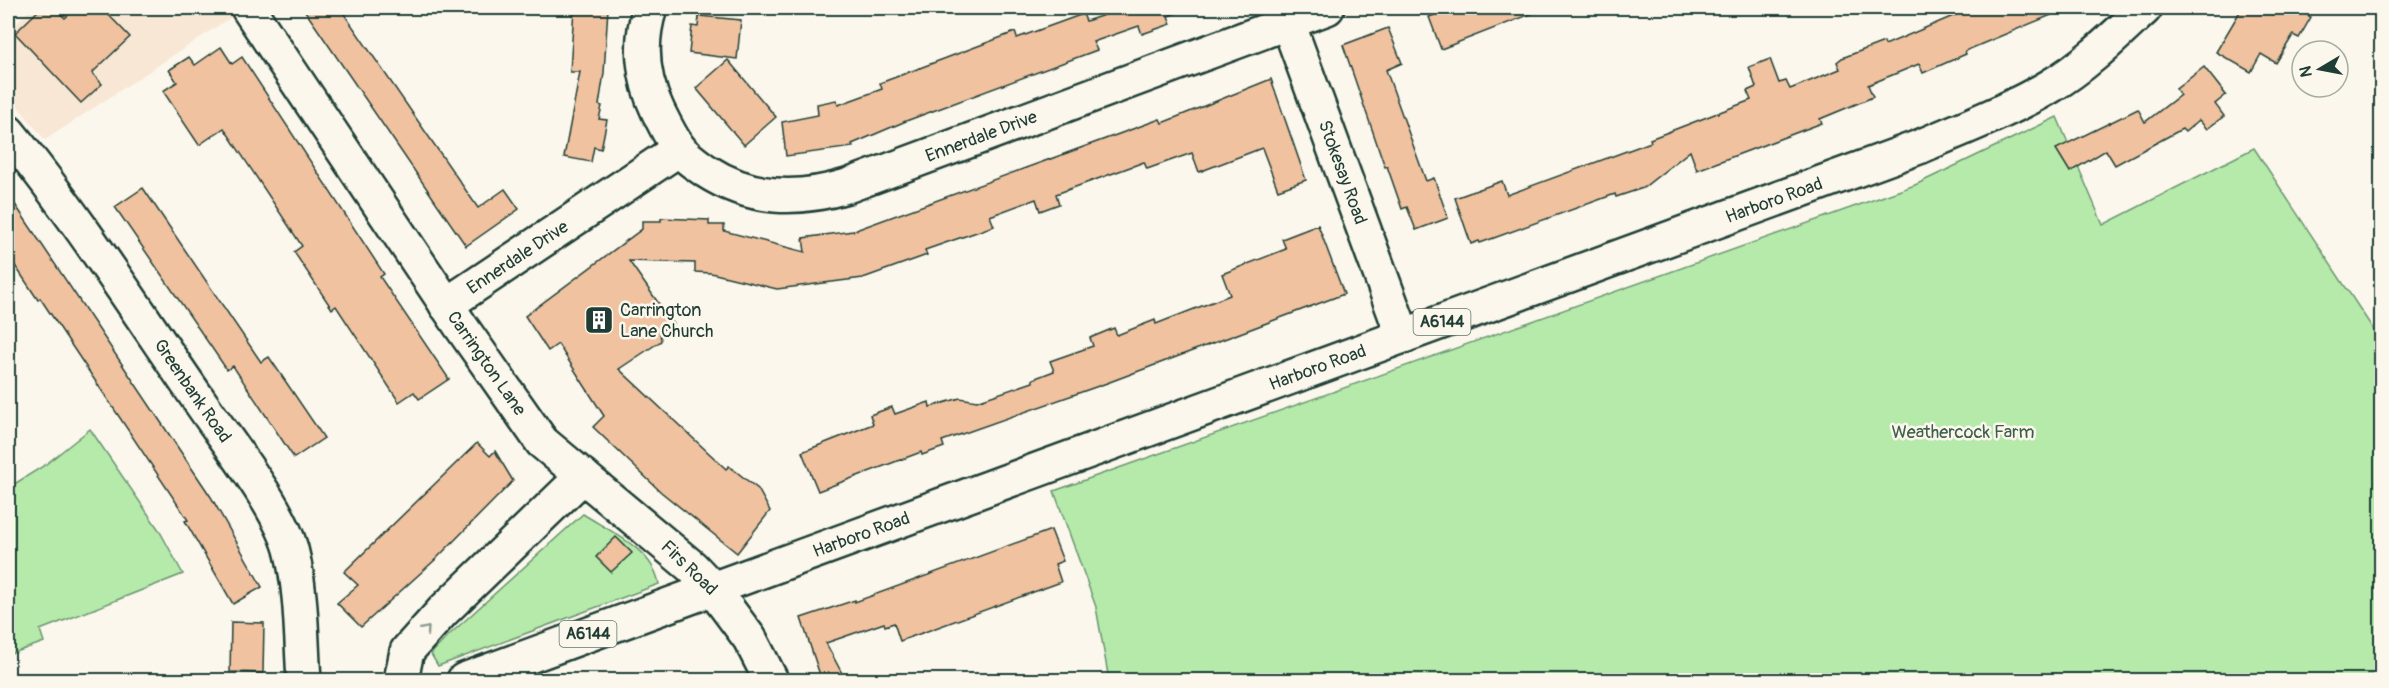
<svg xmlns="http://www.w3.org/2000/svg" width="2389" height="688" font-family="Pangolin,sans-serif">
  <rect width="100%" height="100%" fill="#fbf7ec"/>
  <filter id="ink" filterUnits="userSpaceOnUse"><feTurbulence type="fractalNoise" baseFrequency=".0167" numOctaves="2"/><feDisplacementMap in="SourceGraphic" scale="12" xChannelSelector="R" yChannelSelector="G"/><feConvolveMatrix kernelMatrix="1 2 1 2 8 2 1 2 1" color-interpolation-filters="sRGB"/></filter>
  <g filter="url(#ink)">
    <!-- built -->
    <polygon fill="#f8e7d5" points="31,8 245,8 45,140 8,94 8,32"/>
    <!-- green -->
    <g fill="#b6eaab" stroke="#6a9470" stroke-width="1.5">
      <polygon points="2057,117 2103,225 2254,148 2381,341 2381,674 2358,680 1109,680 1096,607 1054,491 1915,185"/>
      <polygon points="90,429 159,530 183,574 40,630 44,642 8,655 8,488 45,465"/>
      <path d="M583,514C611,532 653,549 659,584L438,666L431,654L449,635Z"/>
    </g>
    <!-- building -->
    <g fill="#f0c2a0" stroke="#1f3d34" stroke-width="1.5">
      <polygon points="41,8 54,8 65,18 76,8 102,8 130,37 92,73 102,84 81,103 15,33"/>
      <polygon points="303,8 353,8 344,14 478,208 505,189 519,209 466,246"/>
      <polygon points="574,8 608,8 604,73 599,105 602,106 599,119 607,120 601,149 594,147 591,162 564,157 580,72 570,72"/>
      <polygon points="1125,8 1182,8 1183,11 1168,16 1171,24 1142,34 1139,26 1093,42 1097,50 906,121 852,144 853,147 786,156 782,122 818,115 817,104 836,100 838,105 882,89 880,83 1015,32 1017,38 1083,14 1086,21"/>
      <polygon points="1454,8 1543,8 1544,9 1441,49 1429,17"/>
      <polygon points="1972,8 2068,8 1965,51 1966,54 1923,73 1919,64 1868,85 1873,97 1820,119 1822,123 1697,170 1690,151 1643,188 1616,197 1615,194 1480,243 1479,241 1471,244 1455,198 1502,181 1507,195 1651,142 1650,139 1751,100 1747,91 1756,87 1749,67 1770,59 1779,83 1786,81 1790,89 1840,69 1837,62 1842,58 1884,42 1885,45"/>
      <polygon points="2242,8 2295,8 2311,17 2299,38 2293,35 2276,63 2261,54 2251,72 2216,52"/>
      <polygon points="699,16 741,20 737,59 689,53 692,26 698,27"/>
      <polygon points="1388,28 1402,63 1386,70 1426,181 1434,178 1448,218 1416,230 1407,207 1402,209 1387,166 1385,167 1343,45"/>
      <polygon points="221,47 232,64 242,57 384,274 380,277 449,379 419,399 414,392 399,402 336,306 332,309 294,252 302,246 224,128 199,145 163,91 177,82 169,70 189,57 195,65"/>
      <polygon points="728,60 776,117 744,145 696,88"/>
      <polygon points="2204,67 2226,95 2215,104 2224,116 2207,129 2199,120 2185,132 2182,129 2115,165 2106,150 2070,172 2056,149 2138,109 2145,122 2180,95 2176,89"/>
      <polygon points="1271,79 1306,180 1278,190 1262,148 1199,172 1192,153 1147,169 1144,162 1056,194 1059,204 1040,211 1036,199 990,216 994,226 925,250 927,255 863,278 777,289 711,273 695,272 695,263 629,261 673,324 660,331 661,341 619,369 726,469 729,466 758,489 770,511 737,553 661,492 593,427 604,416 558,344 548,351 525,316 642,229 642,221 661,221 661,218 709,220 709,225 724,225 724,231 805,252 803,238 853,231 1160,119 1162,123"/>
      <polygon points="143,188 261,362 269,357 324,438 294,458 233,366 227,370 115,207"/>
      <polygon points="8,194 211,497 262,587 233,604 185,521 188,520 40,298 38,300 8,255"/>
      <polygon points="1318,225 1344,294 1107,383 942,441 944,447 922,455 921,452 818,491 802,452 873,424 870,415 892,407 895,414 929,402 930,407 960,398 977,401 1033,382 1033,379 1054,371 1050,361 1093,346 1090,338 1114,328 1117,335 1155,320 1156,324 1230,295 1222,274 1286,249 1282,239"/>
      <polygon points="477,443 490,456 495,451 513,481 436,559 361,627 337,603 358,585 344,572"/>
      <polygon points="1051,530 1063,561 1055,564 1061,582 900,641 894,623 885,626 884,623 826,643 846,681 822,681 801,618 855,600 855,602"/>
      <polygon points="616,537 632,553 611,572 596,557"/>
      <polygon points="231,622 264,623 263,673 230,672"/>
    </g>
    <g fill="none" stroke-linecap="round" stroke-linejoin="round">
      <!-- minor casing -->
      <g stroke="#1f3d34" stroke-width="38">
        <g id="minor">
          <path id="s1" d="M650,8C639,42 642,78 658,111C664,123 670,136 678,147C685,157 696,164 706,171C751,200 797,201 847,186L1327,8"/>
          <path id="s2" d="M1280,8L1288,23L1403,336"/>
          <path id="s3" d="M8,132C79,219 139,314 203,406C229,444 279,507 291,549C302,592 301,637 304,680"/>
          <path id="s4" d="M446,305L679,149"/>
          <polyline points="712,588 750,639 771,680"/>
        </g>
      </g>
      <!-- major casing -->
      <g stroke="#1f3d34" stroke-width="38">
        <g id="major">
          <path id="s5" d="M248,8L460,325L542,442L692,567L712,588"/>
          <polyline points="401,680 407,651 443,611 583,476"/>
          <path id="s6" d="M464,680L1919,147C1963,128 2008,111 2049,87C2085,66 2115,36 2145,8"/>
        </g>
      </g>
      <!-- minor -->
      <use href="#minor" stroke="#fbf7ec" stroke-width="33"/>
      <!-- major -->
      <use href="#major" stroke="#fbf7ec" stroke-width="33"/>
    </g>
    <!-- one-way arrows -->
    <defs><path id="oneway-chevron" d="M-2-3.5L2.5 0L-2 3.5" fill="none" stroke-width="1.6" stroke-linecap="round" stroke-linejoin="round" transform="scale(1.5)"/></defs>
    <use stroke="#8d9a90" href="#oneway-chevron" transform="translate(426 630) rotate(-49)"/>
  </g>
  <!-- icons -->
  <defs>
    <g id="building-square" transform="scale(1.5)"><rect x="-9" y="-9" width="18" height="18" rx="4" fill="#1f3d34" stroke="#fbf7ec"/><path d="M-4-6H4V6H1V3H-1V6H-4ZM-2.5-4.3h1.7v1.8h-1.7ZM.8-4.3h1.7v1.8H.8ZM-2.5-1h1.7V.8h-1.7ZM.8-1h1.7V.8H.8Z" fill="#fff"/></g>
  </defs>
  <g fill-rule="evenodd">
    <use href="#building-square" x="599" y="320"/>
  </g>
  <g text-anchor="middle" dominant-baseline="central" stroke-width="5" stroke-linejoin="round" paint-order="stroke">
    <!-- shield labels -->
    <g fill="#fbf7ec" stroke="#61756b" stroke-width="1.5">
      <rect x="1413.5" y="309" width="57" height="26" rx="4.5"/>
      <rect x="559.5" y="621" width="57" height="26" rx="4.5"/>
    </g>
    <g font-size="16" font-weight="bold" fill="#1f3d34">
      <text x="1442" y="322">A6144</text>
      <text x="588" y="634">A6144</text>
    </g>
    <!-- street labels -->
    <g font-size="18" fill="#1f3d34" stroke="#fbf7ec">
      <text stroke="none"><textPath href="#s1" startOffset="474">Ennerdale Drive</textPath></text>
      <text stroke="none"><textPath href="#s2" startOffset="176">Stokesay Road</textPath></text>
      <text stroke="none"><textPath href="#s6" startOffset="1395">Harboro Road</textPath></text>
      <text stroke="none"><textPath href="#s4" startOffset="86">Ennerdale Drive</textPath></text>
      <text stroke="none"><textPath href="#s5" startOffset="428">Carrington Lane</textPath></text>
      <text stroke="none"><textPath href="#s6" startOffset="909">Harboro Road</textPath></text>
      <text stroke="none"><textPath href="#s3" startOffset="318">Greenbank Road</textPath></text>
      <text stroke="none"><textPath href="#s6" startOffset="423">Harboro Road</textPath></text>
      <text transform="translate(689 568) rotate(44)">Firs Road</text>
    </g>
    <!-- poi labels -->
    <g font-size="18" fill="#1f3d34" stroke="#fbf7ec" text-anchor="start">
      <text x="620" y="310">Carrington<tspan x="620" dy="21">Lane Church</tspan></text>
    </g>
    <!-- park labels -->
    <g font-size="18" fill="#3d604c" stroke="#fbf7ec">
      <text x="1963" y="432">Weathercock Farm</text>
    </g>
  </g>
  <!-- margin -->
  <rect width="2389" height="688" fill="none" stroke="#fbf7ec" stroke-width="30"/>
  <rect x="15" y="15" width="2359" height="658" fill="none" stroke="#1f3d34" stroke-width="2" filter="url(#ink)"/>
  <!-- north arrow -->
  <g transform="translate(2320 69) rotate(260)"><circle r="28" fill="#fbf7ec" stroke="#a3ada2" stroke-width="1.5"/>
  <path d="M0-4.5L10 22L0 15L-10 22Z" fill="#1f3d34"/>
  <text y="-9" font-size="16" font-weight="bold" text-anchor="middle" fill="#1f3d34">N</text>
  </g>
</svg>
